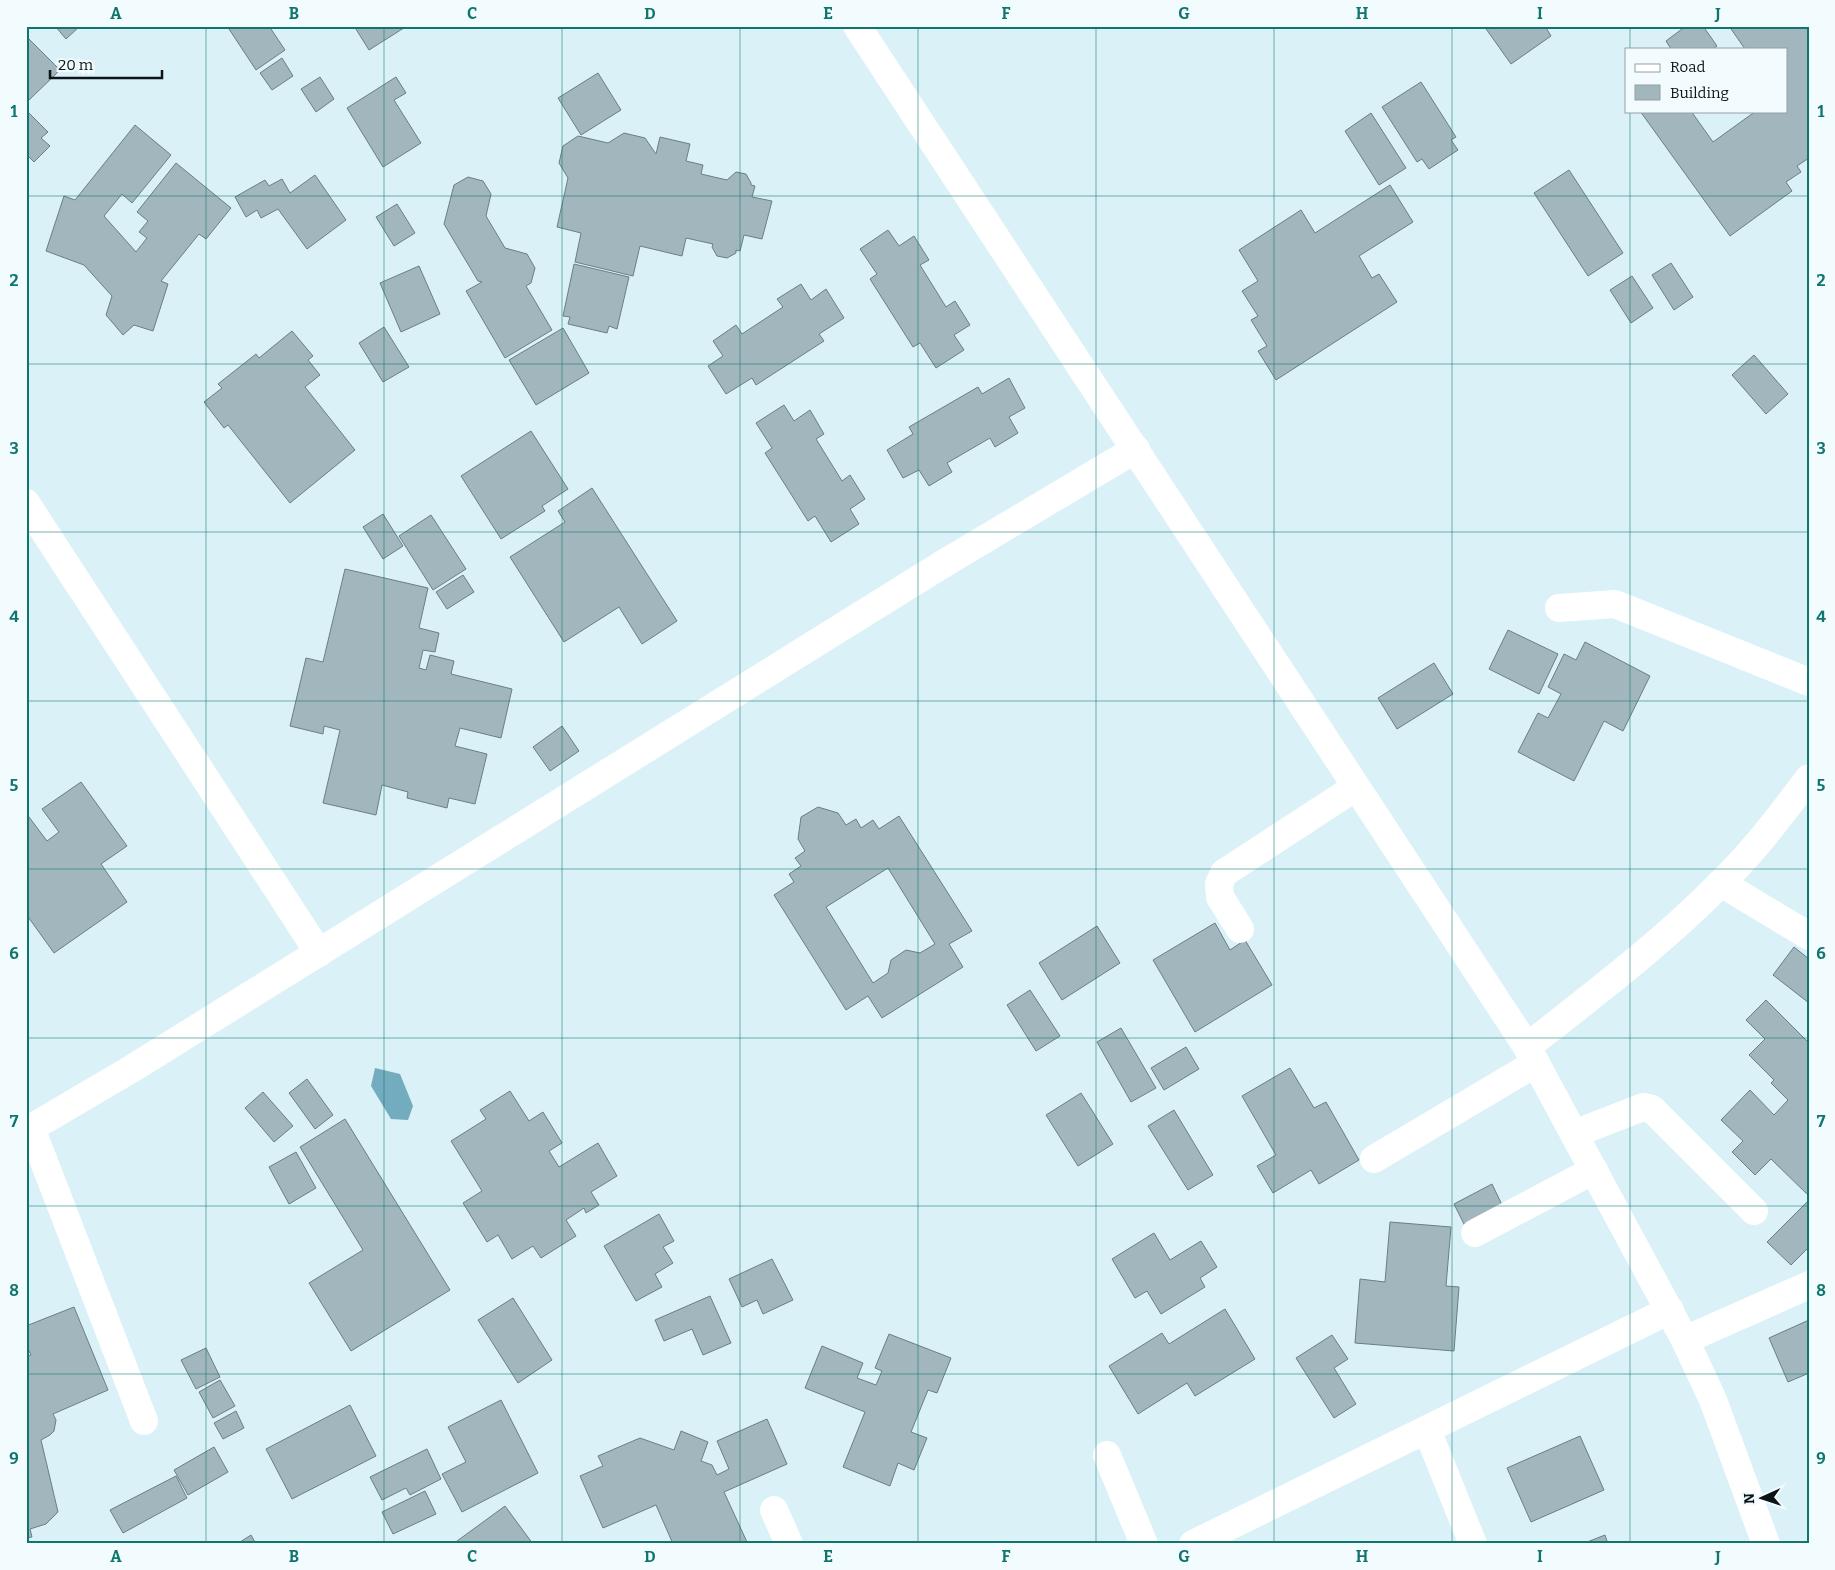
<svg xmlns="http://www.w3.org/2000/svg" width="1835" height="1570" font-family="Bitter,serif">
  <rect width="100%" height="100%" fill="#daf1f8"/>
  <!-- water -->
  <polygon fill="#73acbe" points="375,1068 400,1074 413,1106 408,1120 391,1119 371,1086"/>
  <!-- building -->
  <g fill="#a1b6bd" stroke="#6a7f85" fill-rule="evenodd">
    <polygon points="55,26 80,26 66,39"/>
    <polygon points="227,26 269,26 285,50 256,70"/>
    <polygon points="354,26 407,26 369,50"/>
    <polygon points="1484,26 1545,26 1551,36 1511,64"/>
    <polygon points="1686,26 1703,26 1717,46 1713,49 1671,49 1666,41"/>
    <polygon points="1729,26 1809,26 1809,158 1797,166 1801,172 1786,182 1792,191 1730,236 1640,111 1691,111 1713,142 1756,111 1786,111 1786,49 1745,49"/>
    <polygon points="26,36 60,70 26,103"/>
    <polygon points="282,58 293,76 272,90 260,73"/>
    <polygon points="598,73 621,110 581,135 558,98"/>
    <polygon points="320,77 334,99 316,112 301,89"/>
    <polygon points="396,77 406,93 394,100 421,143 383,167 347,108"/>
    <polygon points="1421,82 1456,137 1451,140 1458,150 1429,169 1422,159 1417,162 1382,107"/>
    <polygon points="26,110 48,132 41,138 50,146 34,162 26,154"/>
    <polygon points="1371,113 1406,168 1379,185 1345,131"/>
    <polygon points="135,125 171,155 132,203 122,194 104,216 136,252 147,238 139,232 148,221 137,212 176,163 231,208 206,239 199,234 161,281 168,284 153,331 134,325 123,335 106,315 112,296 84,265 46,251 64,196 75,200"/>
    <polygon points="624,133 645,138 656,154 660,137 690,144 686,161 703,165 701,174 727,180 736,172 746,174 751,183 751,185 755,186 752,197 772,201 762,239 744,235 740,251 736,250 736,253 727,258 717,256 712,247 713,244 686,238 682,256 640,246 633,276 575,262 581,233 557,227 568,178 559,163 563,146 578,136 608,143"/>
    <polygon points="1569,170 1623,253 1588,276 1534,193"/>
    <polygon points="315,175 346,220 307,249 278,209 261,218 257,210 246,217 235,197 265,180 269,186 282,179 290,193"/>
    <polygon points="468,177 483,181 491,194 486,216 505,248 527,254 535,268 531,283 526,286 552,330 505,358 466,291 482,282 478,281 444,224 454,185"/>
    <polygon points="1390,185 1413,222 1359,256 1372,278 1379,274 1397,302 1276,380 1258,351 1267,346 1251,320 1258,316 1242,291 1258,281 1239,250 1301,210 1315,233"/>
    <polygon points="397,204 415,233 394,246 376,217"/>
    <polygon points="888,230 899,246 914,236 929,260 920,265 946,307 955,301 970,325 954,335 964,350 936,368 920,343 913,347 870,279 877,274 860,249"/>
    <polygon points="1671,263 1693,297 1674,310 1652,275"/>
    <polygon points="574,264 629,277 617,329 609,326 607,333 568,324 570,317 563,316"/>
    <polygon points="419,266 440,314 401,332 380,283"/>
    <polygon points="1632,276 1653,308 1631,323 1610,290"/>
    <polygon points="801,284 811,300 826,289 844,318 819,334 824,341 756,385 752,378 726,394 708,366 723,356 713,341 736,325 742,334 783,307 777,299"/>
    <polygon points="384,327 409,367 383,382 359,343"/>
    <polygon points="563,328 589,373 536,405 509,360"/>
    <polygon points="292,331 313,356 308,360 320,375 305,387 355,450 290,503 228,425 224,428 204,402 222,388 218,384 256,354 259,358"/>
    <polygon points="1754,355 1788,394 1766,414 1732,375"/>
    <polygon points="1009,378 1025,408 1009,417 1018,433 995,447 990,438 947,463 952,472 929,486 919,470 903,478 887,450 913,434 909,427 978,387 982,394"/>
    <polygon points="784,405 794,421 810,410 824,434 816,439 842,481 850,475 865,499 850,509 859,524 831,542 815,516 808,521 765,453 772,448 756,423"/>
    <polygon points="531,431 568,489 542,506 545,511 501,539 461,476"/>
    <polygon points="592,488 677,621 642,644 619,607 564,642 510,557 565,522 558,511"/>
    <polygon points="383,514 403,546 383,559 363,527"/>
    <polygon points="431,515 466,569 433,590 399,536"/>
    <polygon points="345,569 428,588 419,628 439,633 435,652 423,650 419,668 426,670 430,655 454,661 451,674 512,689 501,738 460,728 455,746 487,754 475,804 449,798 447,808 407,798 408,792 382,785 376,815 323,803 340,730 324,726 323,734 290,726 306,658 323,662"/>
    <polygon points="463,575 474,592 447,609 436,592"/>
    <polygon points="1508,630 1558,654 1539,694 1489,669"/>
    <polygon points="1585,642 1650,676 1623,731 1604,721 1574,781 1518,752 1538,713 1548,718 1561,694 1548,687 1564,654 1576,660"/>
    <polygon points="1434,663 1453,694 1397,729 1378,698"/>
    <polygon points="562,726 579,751 550,771 533,747"/>
    <polygon points="81,782 127,846 101,864 127,902 54,953 26,914 26,813 47,841 59,832 42,809"/>
    <path d="M818,807L838,813L846,825L856,819L861,828L873,820L879,829L899,816L972,931L949,944L963,967L882,1018L868,996L846,1010L774,895L794,882L789,874L801,866L795,858L805,851L798,839L801,817ZM888,868L935,944L920,953L906,950L891,960L888,973L873,983L826,907Z"/>
    <polygon points="1215,923 1230,950 1245,940 1272,985 1195,1032 1153,960"/>
    <polygon points="1097,926 1120,963 1062,1000 1039,963"/>
    <polygon points="1794,947 1809,959 1809,1003 1773,975"/>
    <polygon points="1030,990 1060,1036 1036,1051 1007,1005"/>
    <polygon points="1766,1000 1809,1043 1809,1196 1771,1159 1755,1175 1732,1152 1743,1141 1721,1120 1750,1090 1774,1115 1788,1100 1771,1083 1774,1080 1749,1055 1765,1039 1746,1020"/>
    <polygon points="1121,1028 1156,1088 1131,1102 1097,1042"/>
    <polygon points="1186,1047 1199,1069 1164,1090 1151,1068"/>
    <polygon points="1290,1068 1314,1108 1326,1102 1359,1160 1319,1184 1311,1170 1273,1193 1257,1166 1276,1155 1242,1096"/>
    <polygon points="307,1079 333,1115 315,1129 289,1093"/>
    <polygon points="510,1091 529,1121 543,1112 562,1143 549,1151 559,1167 598,1143 617,1176 591,1192 599,1205 586,1213 584,1208 566,1220 576,1236 541,1258 533,1246 512,1259 498,1235 487,1242 463,1203 482,1191 451,1141 486,1119 480,1110"/>
    <polygon points="263,1092 293,1126 274,1142 245,1108"/>
    <polygon points="1081,1093 1113,1144 1078,1166 1046,1115"/>
    <polygon points="1174,1110 1213,1175 1188,1190 1148,1126"/>
    <polygon points="345,1119 450,1290 351,1351 309,1283 363,1250 300,1147"/>
    <polygon points="296,1152 316,1188 289,1204 269,1167"/>
    <polygon points="1492,1184 1504,1209 1466,1228 1454,1204"/>
    <polygon points="1809,1200 1809,1247 1791,1265 1767,1242"/>
    <polygon points="659,1214 674,1241 663,1247 673,1263 655,1274 662,1287 636,1301 604,1246"/>
    <polygon points="1390,1222 1451,1227 1446,1286 1459,1287 1454,1351 1355,1343 1360,1279 1385,1282"/>
    <polygon points="1154,1233 1170,1260 1201,1241 1217,1267 1200,1278 1205,1287 1161,1314 1147,1291 1135,1298 1112,1259"/>
    <polygon points="772,1259 793,1300 763,1314 757,1300 742,1307 729,1279"/>
    <polygon points="710,1296 731,1343 703,1355 692,1329 664,1341 655,1320"/>
    <polygon points="513,1298 552,1360 518,1383 478,1320"/>
    <polygon points="74,1307 108,1390 53,1414 56,1420 54,1431 50,1435 41,1440 58,1512 46,1524 30,1529 32,1537 26,1538 26,1357 31,1355 26,1345 26,1326"/>
    <polygon points="1225,1309 1255,1359 1195,1396 1187,1383 1138,1414 1109,1366 1162,1333 1169,1344"/>
    <polygon points="1809,1320 1809,1373 1788,1382 1769,1338"/>
    <polygon points="889,1334 951,1358 937,1393 928,1390 911,1432 927,1438 914,1470 898,1463 890,1486 843,1467 865,1412 805,1388 822,1346 863,1363 857,1378 876,1385 882,1371 875,1368"/>
    <polygon points="1332,1335 1348,1359 1334,1368 1356,1404 1334,1418 1296,1358"/>
    <polygon points="206,1348 220,1377 196,1389 181,1360"/>
    <polygon points="220,1380 235,1406 213,1418 199,1392"/>
    <polygon points="501,1400 538,1473 462,1512 442,1474 466,1462 448,1427"/>
    <polygon points="350,1405 376,1456 292,1499 266,1449"/>
    <polygon points="236,1411 244,1428 223,1439 214,1423"/>
    <polygon points="767,1419 787,1464 724,1492 747,1542 744,1544 673,1544 656,1505 603,1528 580,1476 603,1466 598,1456 640,1438 674,1450 681,1431 708,1442 701,1461 712,1465 717,1475 729,1469 717,1441"/>
    <polygon points="1580,1436 1604,1490 1531,1522 1507,1468"/>
    <polygon points="214,1447 228,1472 188,1495 174,1470"/>
    <polygon points="427,1449 441,1479 410,1495 406,1488 382,1500 370,1477"/>
    <polygon points="176,1476 187,1498 123,1533 110,1510"/>
    <polygon points="425,1491 436,1514 393,1534 382,1512"/>
    <polygon points="505,1506 533,1544 453,1544"/>
    <polygon points="251,1535 256,1544 237,1544"/>
    <polygon points="1605,1535 1608,1544 1582,1544"/>
  </g>
  <g fill="none" stroke-linecap="round" stroke-linejoin="round">
    <!-- minor -->
    <g stroke="#fff" stroke-width="28">
      <polyline points="857,26 1527,1047 1685,1340 1713,1400 1766,1544"/>
      <polyline points="26,503 319,953"/>
      <polyline points="1559,608 1615,604 1809,682"/>
      <polyline points="1721,883 1809,936"/>
      <polyline points="1240,929 1220,897 1219,884 1224,873 1356,787"/>
      <path d="M1527,1047C1593,995 1661,944 1721,883C1754,851 1781,815 1809,778"/>
      <polyline points="31,1128 144,1421"/>
      <polyline points="26,1131 133,1068 943,564 1136,449"/>
      <polyline points="1574,1134 1643,1107 1652,1109 1754,1211"/>
      <polyline points="1374,1159 1536,1063"/>
      <polyline points="1475,1233 1594,1170"/>
      <polyline points="1685,1340 1809,1285"/>
      <polyline points="1427,1430 1473,1544"/>
      <polyline points="1107,1455 1144,1544"/>
      <polyline points="774,1510 789,1544"/>
      <polyline points="1193,1544 1670,1310"/>
    </g>
  </g>
  <!-- grid -->
  <path fill="none" stroke="#0f766e" stroke-width="1" stroke-opacity="0.55" d="M206,26V1544M384,26V1544M562,26V1544M740,26V1544M918,26V1544M1096,26V1544M1274,26V1544M1452,26V1544M1630,26V49M1630,111V1544M26,196H1809M26,364H1809M26,532H1809M26,701H1809M26,869H1809M26,1038H1809M26,1206H1809M26,1374H1809"/>
  <!-- border -->
  <rect width="1835" height="1570" fill="none" stroke="#f2fbfe" stroke-width="55"/>
  <!-- legend -->
  <rect x="1625" y="48" width="162" height="65" fill="#f2fbfe" stroke="#969fa1"/>
  <rect x="1635" y="64" width="25" height="8" fill="#ffffff" stroke="#969fa1"/>
  <text x="1670" y="72" font-size="15" fill="#0c1416">Road</text>
  <rect x="1635" y="85" width="25" height="15" fill="#a1b6bd" stroke="#969fa1"/>
  <text x="1670" y="98" font-size="15" fill="#0c1416">Building</text>
  <!-- north arrow -->
  <g transform="translate(1762 1498) rotate(267)" stroke="#f2fbfe" stroke-width="4" paint-order="stroke">
  <path d="M0-4L9 19L0 12L-9 19Z" fill="#0c1416"/>
  <text y="-8" font-size="14" font-weight="bold" text-anchor="middle" fill="#0c1416">N</text>
  </g>
  <!-- scale -->
  <path d="M50 70v8h112v-8" fill="none" stroke="#0c1416" stroke-width="2.5"/>
  <text x="58" y="70" font-size="15" fill="#0c1416" stroke="#f2fbfe" stroke-width="4" paint-order="stroke">20 m</text>
  <rect x="28" y="28" width="1780" height="1514" fill="none" stroke="#0f766e" stroke-width="2"/>
  <g font-size="16" text-anchor="middle" font-weight="bold" fill="#0f766e">
    <text x="116" y="19">A</text>
    <text x="294" y="19">B</text>
    <text x="472" y="19">C</text>
    <text x="650" y="19">D</text>
    <text x="828" y="19">E</text>
    <text x="1006" y="19">F</text>
    <text x="1184" y="19">G</text>
    <text x="1362" y="19">H</text>
    <text x="1540" y="19">I</text>
    <text x="1718" y="19">J</text>
    <text x="14" y="117">1</text>
    <text x="1821" y="117">1</text>
    <text x="14" y="286">2</text>
    <text x="1821" y="286">2</text>
    <text x="14" y="454">3</text>
    <text x="1821" y="454">3</text>
    <text x="14" y="622">4</text>
    <text x="1821" y="622">4</text>
    <text x="14" y="791">5</text>
    <text x="1821" y="791">5</text>
    <text x="14" y="959">6</text>
    <text x="1821" y="959">6</text>
    <text x="14" y="1127">7</text>
    <text x="1821" y="1127">7</text>
    <text x="14" y="1296">8</text>
    <text x="1821" y="1296">8</text>
    <text x="14" y="1464">9</text>
    <text x="1821" y="1464">9</text>
    <text x="116" y="1562">A</text>
    <text x="294" y="1562">B</text>
    <text x="472" y="1562">C</text>
    <text x="650" y="1562">D</text>
    <text x="828" y="1562">E</text>
    <text x="1006" y="1562">F</text>
    <text x="1184" y="1562">G</text>
    <text x="1362" y="1562">H</text>
    <text x="1540" y="1562">I</text>
    <text x="1718" y="1562">J</text>
  </g>
</svg>
